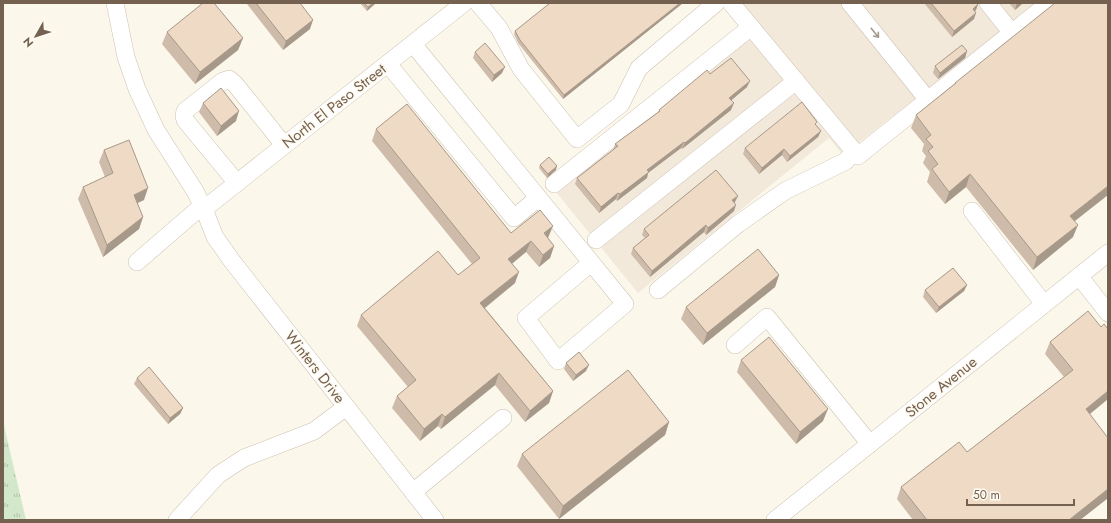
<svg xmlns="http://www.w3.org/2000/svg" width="1111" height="523" font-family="Jost,sans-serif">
  <defs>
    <pattern id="park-tufts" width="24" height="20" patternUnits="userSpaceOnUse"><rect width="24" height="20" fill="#d3e8ca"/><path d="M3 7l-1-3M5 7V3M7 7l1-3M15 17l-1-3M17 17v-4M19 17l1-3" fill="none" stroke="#b0bfa6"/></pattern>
  </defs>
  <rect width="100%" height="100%" fill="#fbf7eb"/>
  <!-- residential -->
  <polygon fill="#f2e9da" points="720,3 1037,3 843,155 829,138 638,293 556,192 747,36"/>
  <!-- park -->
  <polygon fill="url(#park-tufts)" points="3,421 26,520 3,520"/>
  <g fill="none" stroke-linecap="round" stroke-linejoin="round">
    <!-- minor casing -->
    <g stroke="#cdc0b1" stroke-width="18">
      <g id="minor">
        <polyline points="115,3 126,57 137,89 156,130 195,191 204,209 215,237 232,261 435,520"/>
        <polyline points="478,3 499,28 521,69 577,139 621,104 639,68 716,3"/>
        <polyline points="731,3 858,156 1049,3"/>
        <polyline points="850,3 928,100"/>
        <polyline points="988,3 1012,33"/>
        <polyline points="413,44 625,304 558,361 526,318 591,263"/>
        <polyline points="388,64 514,218 538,198"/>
        <polyline points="237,183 185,120 184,116 185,111 223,81 229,79 235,84 284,145"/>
        <polyline points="554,184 751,27"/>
        <polyline points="204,209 464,3"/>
        <polyline points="972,211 1044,304"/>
        <polyline points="596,240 796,81"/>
        <polyline points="137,262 203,205"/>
        <polyline points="1079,276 1108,313"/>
        <polyline points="658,290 738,224 785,191 846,161 854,151"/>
        <polyline points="735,345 767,317 870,444"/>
        <polyline points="413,492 503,418"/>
        <polyline points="177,520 218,475 244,458 314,431 346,407"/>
        <polyline points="775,520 1108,253"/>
      </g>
    </g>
    <!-- minor -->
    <use href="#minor" stroke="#fff" stroke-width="17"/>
  </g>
  <!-- wall -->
  <g fill="#cebba9">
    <polygon points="247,3 300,3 310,29 283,50 247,4"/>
    <polygon points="360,3 376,3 367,11"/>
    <polygon points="683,3 563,99 518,43 514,34 515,31"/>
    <polygon points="924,3 977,3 978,4 976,10 975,11 974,19 952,37"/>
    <polygon points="1009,3 1023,3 1015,10"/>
    <polygon points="167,32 243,38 238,50 195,84 162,44"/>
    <polygon points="967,51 965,58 938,79 933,73 935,66"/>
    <polygon points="475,52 502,73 492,82 473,58"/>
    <polygon points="710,74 747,87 731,100 731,110 682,149 681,148 648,173 647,178 617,201 616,199 599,213 575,184 577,178 613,150 615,144 658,112 659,110"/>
    <polygon points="955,83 1075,221 1073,237 1033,270 966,187 945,204 927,182 930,172 923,163 926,156 922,151 924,144 911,128 916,115 954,84"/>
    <polygon points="203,103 236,121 217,136 199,112"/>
    <polygon points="816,125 821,131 818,137 787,162 782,155 759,174 743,154 745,148"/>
    <polygon points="376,129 511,233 548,238 554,246 550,258 539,267 526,252 512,264 515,283 485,308 553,391 549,403 525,422 495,385 441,429 438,426 420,441 392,408 397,396 408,387 357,326 361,315 458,275 472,264 372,141"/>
    <polygon points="104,150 144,200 137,203 143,217 139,229 103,257 78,199 83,187 105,177 99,162"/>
    <polygon points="540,165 556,170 547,178 539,168"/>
    <polygon points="735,202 735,203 734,211 706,235 704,232 650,277 631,254 633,248 645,238 642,235 644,229"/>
    <polygon points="779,275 775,287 703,345 681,319 686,307"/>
    <polygon points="967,285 964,291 936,313 923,297 925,290"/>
    <polygon points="1101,327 1108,329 1108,399 1090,414 1108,498 1080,520 913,520 897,499 901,487 967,452 1064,377 1045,354 1050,342"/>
    <polygon points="741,360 823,421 796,444 737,372"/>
    <polygon points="566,363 586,371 573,381 564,369"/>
    <polygon points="137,378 183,408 180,414 168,424 134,384"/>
    <polygon points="669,422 665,435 559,519 517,466 522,454"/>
  </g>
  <!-- shaded-wall -->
  <g fill="#a7998a">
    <polygon points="373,3 376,3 367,11 368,7"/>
    <polygon points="680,3 683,3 563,99 564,95"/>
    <polygon points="1017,3 1023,3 1015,10"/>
    <polygon points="978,4 976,10 971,15 973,9"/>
    <polygon points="976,13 974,19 952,37 954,31"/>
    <polygon points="313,20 310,29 283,50 286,41"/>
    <polygon points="243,38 238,50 195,84 200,72"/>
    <polygon points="967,51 965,58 938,79 940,73"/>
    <polygon points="505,67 502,73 492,82 494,75"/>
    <polygon points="750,81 747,87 727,104 729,98"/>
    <polygon points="734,103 731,110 682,149 685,143"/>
    <polygon points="239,111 236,121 217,136 221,126"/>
    <polygon points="821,131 818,137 787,162 790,156"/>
    <polygon points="684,142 681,148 648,173 647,178 617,201 620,194 647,170"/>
    <polygon points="784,149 782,155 759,174 762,168"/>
    <polygon points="557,166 556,170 547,178 548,174"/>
    <polygon points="970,174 966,187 945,204 949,192"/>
    <polygon points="1108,186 1108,195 1066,228 1070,216"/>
    <polygon points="148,188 144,200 129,207 134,195"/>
    <polygon points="618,193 616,199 599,213 601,207"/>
    <polygon points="738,196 735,202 730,206 732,200"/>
    <polygon points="736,205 734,211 706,235 708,228"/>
    <polygon points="143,217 139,229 103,257 107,245"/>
    <polygon points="706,225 704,232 650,277 652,271"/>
    <polygon points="1078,225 1073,237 1033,270 1037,257"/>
    <polygon points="553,226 548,238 539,245 544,233"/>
    <polygon points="531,241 526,252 504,270 508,259"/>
    <polygon points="554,246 550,258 539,267 543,255"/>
    <polygon points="519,272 515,283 476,315 480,303"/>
    <polygon points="779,275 775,287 703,345 707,333"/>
    <polygon points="967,285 964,291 936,313 939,307"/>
    <polygon points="589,365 586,371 573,381 576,375"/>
    <polygon points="499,373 495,385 441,429 445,417"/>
    <polygon points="553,391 549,403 525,422 530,411"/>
    <polygon points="1108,391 1108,399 1081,421 1086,409"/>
    <polygon points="183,408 180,414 168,424 170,418"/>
    <polygon points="828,409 823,421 796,444 800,432"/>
    <polygon points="442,414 438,426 420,441 424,429"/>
    <polygon points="669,422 665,435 559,519 563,506"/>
    <polygon points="1108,489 1108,498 1080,520 1069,520"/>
  </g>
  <!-- building -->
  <g fill="#efdac5" stroke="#a7998a">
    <polygon points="203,3 214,3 243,38 200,72 167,32"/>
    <polygon points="256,3 300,3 313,20 286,41"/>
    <polygon points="364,3 373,3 368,7"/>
    <polygon points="550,3 680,3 564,95 520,40 515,31"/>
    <polygon points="931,3 977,3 978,4 973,9 976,13 954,31"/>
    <polygon points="1055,3 1108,3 1108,186 1070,216 1078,225 1037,257 970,174 949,192 932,169 938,164 928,151 933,147 926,139 931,135 916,115 956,83 955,83"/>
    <polygon points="485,43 505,67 494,75 475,52"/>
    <polygon points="962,45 967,51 940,73 935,66"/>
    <polygon points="731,58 750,81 729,98 734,103 685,143 684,142 647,170 649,172 620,194 618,193 601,207 577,178 618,146 615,144 660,111 659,110 707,70 710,74"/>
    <polygon points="221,88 239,111 221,126 203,103"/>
    <polygon points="802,102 817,122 815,124 821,131 790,156 784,149 762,168 745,148"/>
    <polygon points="407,104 511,233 540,210 553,226 544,233 554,246 543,255 531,241 508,259 519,272 480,303 553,391 530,411 499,373 445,417 442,414 424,429 397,396 416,380 361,315 438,251 458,275 480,258 376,129"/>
    <polygon points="129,140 148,188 134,195 143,217 107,245 83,187 113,173 104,150"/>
    <polygon points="549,157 557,166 548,174 540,165"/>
    <polygon points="716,170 738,196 732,200 736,205 708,228 706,225 652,271 633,248 649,235 644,229"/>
    <polygon points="758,249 779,275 707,333 686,307"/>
    <polygon points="953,268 967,285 939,307 925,290"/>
    <polygon points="1088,311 1101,327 1104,324 1108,329 1108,391 1086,409 1108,438 1108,489 1069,520 927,520 901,487 959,442 967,452 1073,370 1050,342"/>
    <polygon points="769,337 828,409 800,432 741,360"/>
    <polygon points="579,352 589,365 576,375 566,363"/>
    <polygon points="149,367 183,408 170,418 137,378"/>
    <polygon points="628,370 669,422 563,506 522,454"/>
  </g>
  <!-- one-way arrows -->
  <defs><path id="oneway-shaft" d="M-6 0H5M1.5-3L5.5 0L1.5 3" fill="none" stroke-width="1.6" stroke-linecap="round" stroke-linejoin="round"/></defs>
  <use stroke="#a5988d" href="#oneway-shaft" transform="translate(875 33) rotate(51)"/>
  <g text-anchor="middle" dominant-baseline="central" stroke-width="3" stroke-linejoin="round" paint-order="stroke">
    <!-- street labels -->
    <g font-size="15" fill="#75614f" stroke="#fefaf1">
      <text transform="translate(334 106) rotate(-38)">North El Paso Street</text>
      <text transform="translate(315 367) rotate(52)">Winters Drive</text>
      <text transform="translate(941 387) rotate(-39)">Stone Avenue</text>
    </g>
  </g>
  <!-- border -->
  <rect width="1111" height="523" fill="none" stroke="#75614f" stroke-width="8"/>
  <!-- north arrow -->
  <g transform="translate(36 36) rotate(231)" stroke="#fefaf1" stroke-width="3" paint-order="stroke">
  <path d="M0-3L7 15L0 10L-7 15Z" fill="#75614f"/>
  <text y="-6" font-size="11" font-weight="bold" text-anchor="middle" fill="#75614f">N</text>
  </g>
  <!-- scale -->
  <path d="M967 499v6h107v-6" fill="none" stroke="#75614f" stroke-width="2"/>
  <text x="973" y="499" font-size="12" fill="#75614f" stroke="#fefaf1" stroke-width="3" paint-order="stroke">50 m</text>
</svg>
